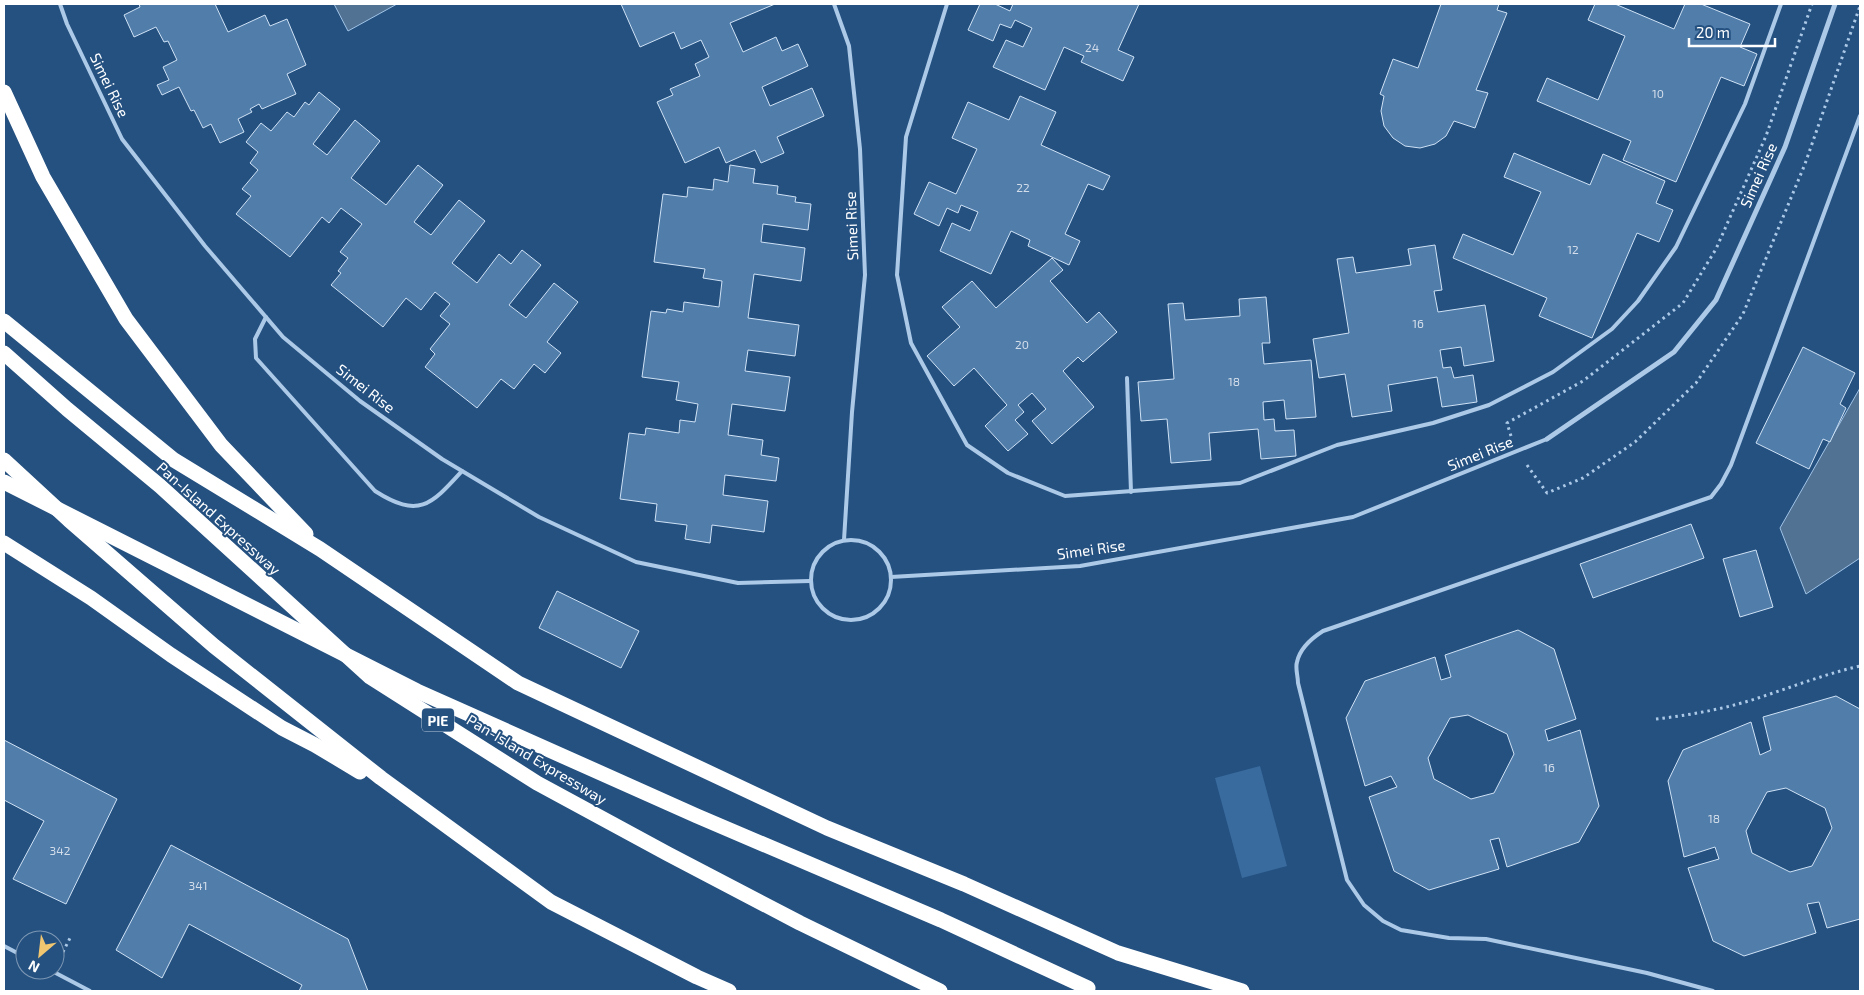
<svg xmlns="http://www.w3.org/2000/svg" width="1864" height="995" viewBox="0 0 1864 995" font-family="'Exo 2',sans-serif">
<style>
.green{fill:#396b9e}
.water{fill:#527294;stroke:#a0c4e7}
.building{fill:#517dab;stroke:#cfe2f5;fill-rule:evenodd}
.lines{fill:none;stroke-linecap:round;stroke-linejoin:round}
.path{stroke:#acc9e7;stroke-width:3;stroke-dasharray:2.5 4;stroke-linecap:butt}
.lane{stroke:#acc9e7;stroke-width:4}
.street{stroke:#acc9e7;stroke-width:5}
.highway{stroke:#fff;stroke-width:15}
.highway-bridge{stroke:#fff;stroke-width:15}
.labels{text-anchor:middle;dominant-baseline:central;stroke-width:4;stroke-linejoin:round;paint-order:stroke}
.number-label{font-size:12px;fill:#d4deea}
.shield{fill:#255181;stroke:#becbd9;stroke-width:1}
.shield-label{font-size:14px;font-weight:bold;fill:#fff}
.street-label{font-size:15px;fill:#fff;stroke:#255181}
</style>
<rect width="100%" height="100%" fill="#255181"/>
<path class="green" d="M1260,766L1287,866L1242,878L1215,778Z"/>
<g class="water">
<path d="M334,4H397L348,31Z"/>
<path d="M1860,388V558L1806,594L1780,528Z"/>
</g>
<g class="building">
<path d="M139,4H215L228,32L265,15L270,26L287,19L306,65L287,74L296,94L262,109L259,104L250,109L252,112L238,119L244,132L220,143L211,124L203,128L194,110L191,111L179,87L162,95L157,85L169,80L163,67L177,60L168,41L164,42L156,27L134,37L124,15L140,7Z"/>
<path d="M621,4H775L730,23L743,52L776,37L782,51L798,44L808,66L762,87L770,106L812,88L824,116L777,137L784,153L761,163L755,150L726,163L719,147L685,163L657,102L673,95L670,89L700,76L695,64L709,57L701,40L681,49L674,32L640,47Z"/>
<path d="M980,4H995L1010,11L1013,4H1139L1118,50L1134,57L1123,81L1081,62L1084,56L1064,47L1045,90L993,67L1006,40L1023,47L1032,28L1015,20L1011,28L1000,24L993,41L968,30Z"/>
<path d="M1441,4H1499L1497,10L1507,13L1476,90L1488,93L1475,128L1454,121L1446,136L1435,144L1420,148L1405,146L1393,138L1384,126L1381,111L1384,96L1380,94L1393,59L1418,68Z"/>
<path d="M1595,4H1615L1674,29L1685,4H1701L1750,24L1740,47L1757,54L1744,86L1721,77L1676,182L1623,160L1631,141L1537,101L1547,78L1598,100L1625,36L1588,20Z"/>
<path d="M319,92L340,109L313,144L327,155L355,120L380,141L351,178L386,205L418,165L443,185L414,222L431,235L459,200L485,221L452,263L477,283L499,254L511,264L522,250L541,265L509,305L526,318L554,283L578,302L547,342L561,353L545,373L534,364L514,389L501,379L477,408L425,367L435,354L430,349L450,324L440,316L450,304L435,292L421,310L406,298L383,327L331,285L341,273L338,271L348,258L340,252L362,224L341,208L329,223L322,217L290,257L236,214L251,196L242,189L258,170L250,163L258,152L246,142L261,123L271,131L287,112L294,117L305,102L309,105Z"/>
<path d="M1020,96L1056,112L1041,145L1110,176L1103,190L1088,184L1065,234L1080,241L1069,265L1028,246L1030,240L1011,231L991,274L940,251L952,223L970,231L978,212L961,205L958,213L947,208L939,226L914,214L929,182L956,194L977,149L952,138L968,102L1009,120Z"/>
<path d="M1514,153L1590,185L1603,154L1665,181L1656,203L1673,210L1659,242L1637,233L1592,338L1539,316L1547,298L1453,258L1463,234L1513,255L1541,192L1504,177Z"/>
<path d="M730,165L755,169L753,183L778,186L777,194L796,197L795,202L811,204L808,230L763,224L761,242L805,248L801,281L754,274L748,318L799,325L795,356L748,350L745,371L790,377L785,411L732,404L728,435L763,440L761,455L779,458L776,481L725,475L723,495L768,501L764,532L712,525L710,543L685,539L687,525L655,521L657,504L620,499L629,433L645,435L646,428L679,433L680,420L695,422L698,404L676,400L679,382L642,377L651,311L666,313L667,309L683,312L684,302L719,307L722,281L703,278L705,269L654,262L663,194L687,197L688,187L713,190L714,179L728,182Z"/>
<path d="M1435,245L1442,290L1434,291L1438,312L1485,305L1494,361L1464,366L1461,347L1440,350L1443,368L1451,367L1454,378L1473,375L1477,402L1442,407L1437,377L1388,385L1392,411L1352,417L1345,374L1319,378L1313,339L1349,333L1337,259L1353,257L1356,273L1411,265L1408,249Z"/>
<path d="M1052,258L1063,270L1050,281L1087,323L1099,312L1117,332L1083,362L1078,357L1063,371L1094,407L1052,444L1032,421L1046,409L1032,393L1018,405L1024,412L1015,420L1028,434L1008,451L985,426L1007,405L974,368L954,386L927,356L960,327L942,307L972,281L996,308Z"/>
<path d="M1266,297L1270,343H1262L1264,364L1311,360L1316,417L1286,419L1284,400L1263,402L1264,420L1274,419L1275,431L1294,430L1296,456L1261,459L1258,429L1209,433L1211,460L1171,463L1167,419L1141,421L1138,382L1174,379L1168,304L1183,303L1185,320L1240,316L1239,299Z"/>
<path d="M1803,347L1855,373L1840,404L1846,408L1830,442L1823,439L1809,469L1756,443Z"/>
<path d="M1691,524L1704,558L1593,598L1580,564Z"/>
<path d="M1756,550L1773,607L1740,617L1723,559Z"/>
<path d="M557,591L639,631L621,668L539,628Z"/>
<path d="M1518,630L1554,649L1576,719L1545,730L1548,741L1580,730L1599,806L1579,842L1507,867L1499,838L1490,840L1499,869L1429,890L1394,871L1369,797L1397,787L1391,776L1365,786L1346,718L1365,681L1435,657L1441,680L1451,677L1445,655ZM1468,715L1507,734L1514,754L1494,793L1471,799L1434,779L1428,758L1450,718Z"/>
<path d="M1836,696L1860,709V919L1827,928L1819,902L1807,904L1816,933L1744,956L1713,941L1688,868L1719,859L1715,847L1684,857L1668,781L1683,750L1751,722L1760,755L1771,750L1763,717ZM1786,788L1825,808L1832,828L1812,866L1790,872L1752,853L1746,831L1767,792Z"/>
<path d="M4,740L117,799L66,904L13,879L44,821L4,800Z"/>
<path d="M171,845L348,939L368,991H299L302,985L189,924L162,978L116,950Z"/>
</g>
<g class="lines">
<g class="path">
<path d="M1511,436L1507,423L1583,381L1683,303L1716,249L1766,136L1812,4"/>
<path d="M1527,465L1547,493L1583,478L1635,442L1696,383L1743,314L1805,164L1860,6"/>
<path d="M1656,719C1690,715 1725,709 1758,698C1792,687 1825,674 1860,666"/>
<path d="M60,958L70,938"/>
</g>
<g class="lane">
<path d="M60,4L67,24L122,139L205,246L283,337L360,401L442,459L539,517L636,562L738,583L810,581"/>
<path d="M834,4L849,46L860,149L865,275L852,412L844,540"/>
<path d="M947,4L906,137L897,275L911,343L967,445L1008,473L1065,496L1240,483L1337,445L1433,423L1489,405L1553,372L1612,329L1638,301L1676,247L1745,104L1781,4"/>
<path d="M266,317L255,339L256,358L375,491C419,519 431,505 462,471"/>
<path d="M1127,378L1131,492"/>
<circle cx="851" cy="580" r="40"/>
<path d="M891,577L1080,566L1353,517L1547,439"/>
<path d="M4,946L25,957"/>
<path d="M50,970L90,991"/>
<path d="M1713,991L1647,973L1486,939L1449,938L1401,930L1383,921L1364,905L1347,880L1298,683C1298,676 1295,668 1297,662C1300,648 1312,638 1323,631L1711,497L1721,484L1731,465L1860,116"/>
</g>
<path class="street" d="M1547,439L1674,352L1716,300L1785,147L1835,4"/>
<g class="highway">
<path d="M4,92L43,177L126,319L221,445L306,534"/>
<path d="M4,321L174,460L320,549L518,683L827,828L964,884L1118,953L1242,991"/>
<path d="M4,353L67,409L160,486L370,677L537,783L668,854L800,923L940,991"/>
<path d="M4,460L69,520L214,646L381,778L551,902L697,977L729,991"/>
<path d="M4,543L91,598L171,655L282,728L315,745L360,772"/>
</g>
<path class="highway-bridge" d="M4,482L417,691L697,816L941,920L1088,988"/>
</g>
<g class="labels">
<g class="number-label">
<text x="1092" y="47">24</text>
<text x="1658" y="93">10</text>
<text x="1023" y="187">22</text>
<text x="1573" y="249">12</text>
<text x="1418" y="323">16</text>
<text x="1022" y="344">20</text>
<text x="1234" y="381">18</text>
<text x="1549" y="767">16</text>
<text x="1714" y="818">18</text>
<text x="60" y="850">342</text>
<text x="198" y="885">341</text>
</g>
<rect class="shield" x="422" y="708.5" width="32" height="23" rx="4"/>
<g class="shield-label">
<text x="438" y="720">PIE</text>
</g>
<g class="street-label">
<text transform="translate(110 85) rotate(64)">Simei Rise</text>
<text transform="translate(1758 175) rotate(-66)">Simei Rise</text>
<text transform="translate(851 226) rotate(-92)">Simei Rise</text>
<text transform="translate(366 388) rotate(38)">Simei Rise</text>
<text transform="translate(1480 453) rotate(-22)">Simei Rise</text>
<text transform="translate(219 518) rotate(42)">Pan-Island Expressway</text>
<text transform="translate(1091 549) rotate(-8)">Simei Rise</text>
<text transform="translate(537 759) rotate(31)">Pan-Island Expressway</text>
</g>
</g>
<rect width="1864" height="995" fill="none" stroke="#ffffff" stroke-width="10"/>
<g transform="translate(40 955) rotate(208)"><circle r="24" fill="#255181" stroke="#7c97b3"/>
<path d="M0-4L9 19L0 12L-9 19Z" fill="#f0c670"/>
<text y="-8" font-size="14" font-weight="bold" text-anchor="middle" fill="#ffffff">N</text>
</g>
<path d="M1689 38v8h86v-8" fill="none" stroke="#ffffff" stroke-width="2.5"/>
<text x="1696" y="38" font-size="15" fill="#ffffff" stroke="#255181" stroke-width="4" paint-order="stroke">20 m</text>
</svg>
